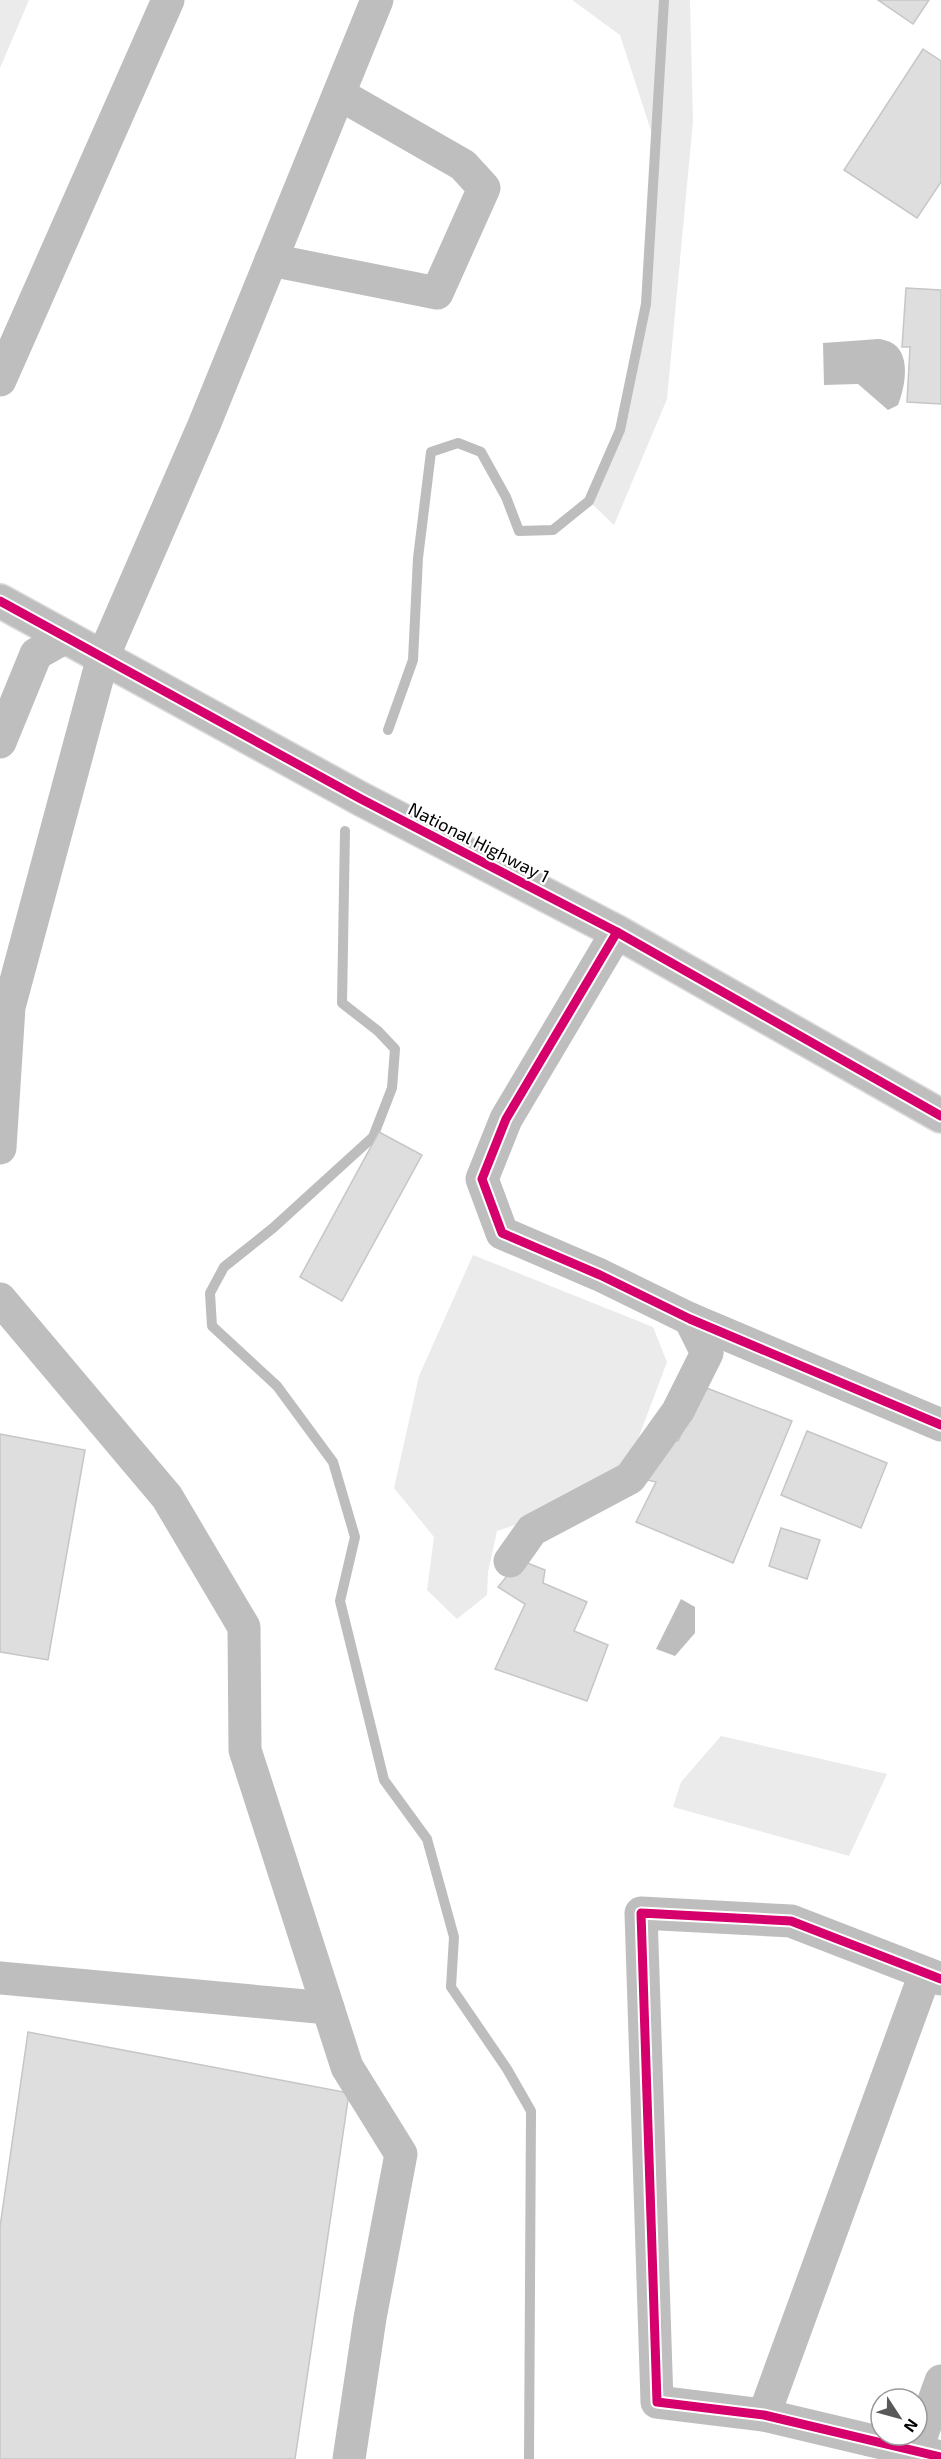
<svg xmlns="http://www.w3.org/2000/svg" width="941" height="2459" viewBox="0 0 941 2459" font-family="'Exo 2',sans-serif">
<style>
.green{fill:#ebebeb}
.water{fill:#bdbdbd}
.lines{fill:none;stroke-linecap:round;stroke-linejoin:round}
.stream{stroke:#bdbdbd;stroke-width:10}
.building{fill:#dedede;stroke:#c6c6c6;stroke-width:1.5}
.highway-casing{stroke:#dbdbdb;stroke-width:36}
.minor{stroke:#bebebe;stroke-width:33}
.highway{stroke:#bebebe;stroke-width:33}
.cycleway-casing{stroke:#fff;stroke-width:13}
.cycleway{stroke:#d6006c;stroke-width:9}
.labels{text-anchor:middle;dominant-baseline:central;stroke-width:4.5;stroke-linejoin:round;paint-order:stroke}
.street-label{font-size:18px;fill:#000;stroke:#fff}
</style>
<rect width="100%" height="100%" fill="#fff"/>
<g class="green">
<path d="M0,0H29L0,68Z"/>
<path d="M572,0H690L693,121L667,399L614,525L589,501L620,430L646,304L656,146L620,35Z"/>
<path d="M473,1255L653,1327L667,1362L632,1455L594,1488L536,1518L497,1531L488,1572L487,1595L457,1619L427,1590L434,1537L394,1488L419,1376Z"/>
<path d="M721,1736L887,1774L849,1856L673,1807L681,1782Z"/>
</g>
<g class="water">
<path d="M865,340C871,340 878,338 884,340C913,346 906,385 898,405L888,410L858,384L824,385L823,343Z"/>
<path d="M681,1599L695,1607V1633L675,1656L656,1649Z"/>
</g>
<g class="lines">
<g class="stream">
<path d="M388,730L413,660L418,558L431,452L458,443L481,452L506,497L519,531L553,530L589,501L620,430L646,304L664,0"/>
<path d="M345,831L342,1003L378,1031L395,1049L392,1088L373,1137L273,1228L224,1267L210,1293L212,1326L277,1386L333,1462L355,1537L340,1601L384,1780L427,1839L454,1937L451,1987L507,2069L531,2111L529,2459"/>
</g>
</g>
<g class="building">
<path d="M878,0H929L913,24Z"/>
<path d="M923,49L941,61V182L917,218L844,170Z"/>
<path d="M906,288L941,290V404L907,402L910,347H902Z"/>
<path d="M379,1132L422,1155L342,1301L300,1277Z"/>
<path d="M704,1387L792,1421L733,1563L636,1522L656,1482L639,1478L669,1436L678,1441Z"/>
<path d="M807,1431L887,1463L861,1528L781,1495Z"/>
<path d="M0,1434L85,1450L48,1660L0,1652Z"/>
<path d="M781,1528L820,1540L807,1579L769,1566Z"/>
<path d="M520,1560L545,1570L543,1583L587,1602L574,1631L608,1645L587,1701L495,1669L525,1604L498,1587Z"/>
<path d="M28,2032L349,2093L295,2459H0V2227Z"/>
</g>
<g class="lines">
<g class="highway-casing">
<path id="highway" d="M0,601L361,799L617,932L941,1116"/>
</g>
<g class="minor">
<path d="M271,260L437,293L484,188L463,165L339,94"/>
<path d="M0,380L168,0"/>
<path d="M0,742L36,654L66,637"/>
<path d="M617,932L506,1119L482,1179L502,1233L600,1275L690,1319L941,1425"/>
<path d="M0,1148L9,1007L103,657L204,425L377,0"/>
<path d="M0,1299L167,1497L244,1627L245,1750L347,2067L401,2154L370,2318L349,2459"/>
<path d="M510,1561L532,1530L630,1478L678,1411L707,1353L690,1319"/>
<path d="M0,1978L328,2008"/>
<path d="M941,1979L791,1921L641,1913L657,2402L764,2415L941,2457"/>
<path d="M764,2415L925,1974"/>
<path d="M916,2451L941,2381"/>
</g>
<use href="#highway" class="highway"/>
<g class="cycleway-casing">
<g id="cycleway">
<path d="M0,601L361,799L617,932L941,1116"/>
<path d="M617,932L506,1119L482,1179L502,1233L600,1275L690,1319L941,1425"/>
<path d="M941,1979L791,1921L641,1913L657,2402L764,2415L941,2457"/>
</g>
</g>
<use href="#cycleway" class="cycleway"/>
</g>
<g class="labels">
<g class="street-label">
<text transform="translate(479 842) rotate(27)">National Highway 1</text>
</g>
</g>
<g transform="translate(899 2417) rotate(126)"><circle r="28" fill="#ffffff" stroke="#999999" stroke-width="1.5"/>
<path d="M0-4.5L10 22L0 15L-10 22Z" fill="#595959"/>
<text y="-9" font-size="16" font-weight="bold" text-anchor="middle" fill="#000000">N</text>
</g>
</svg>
